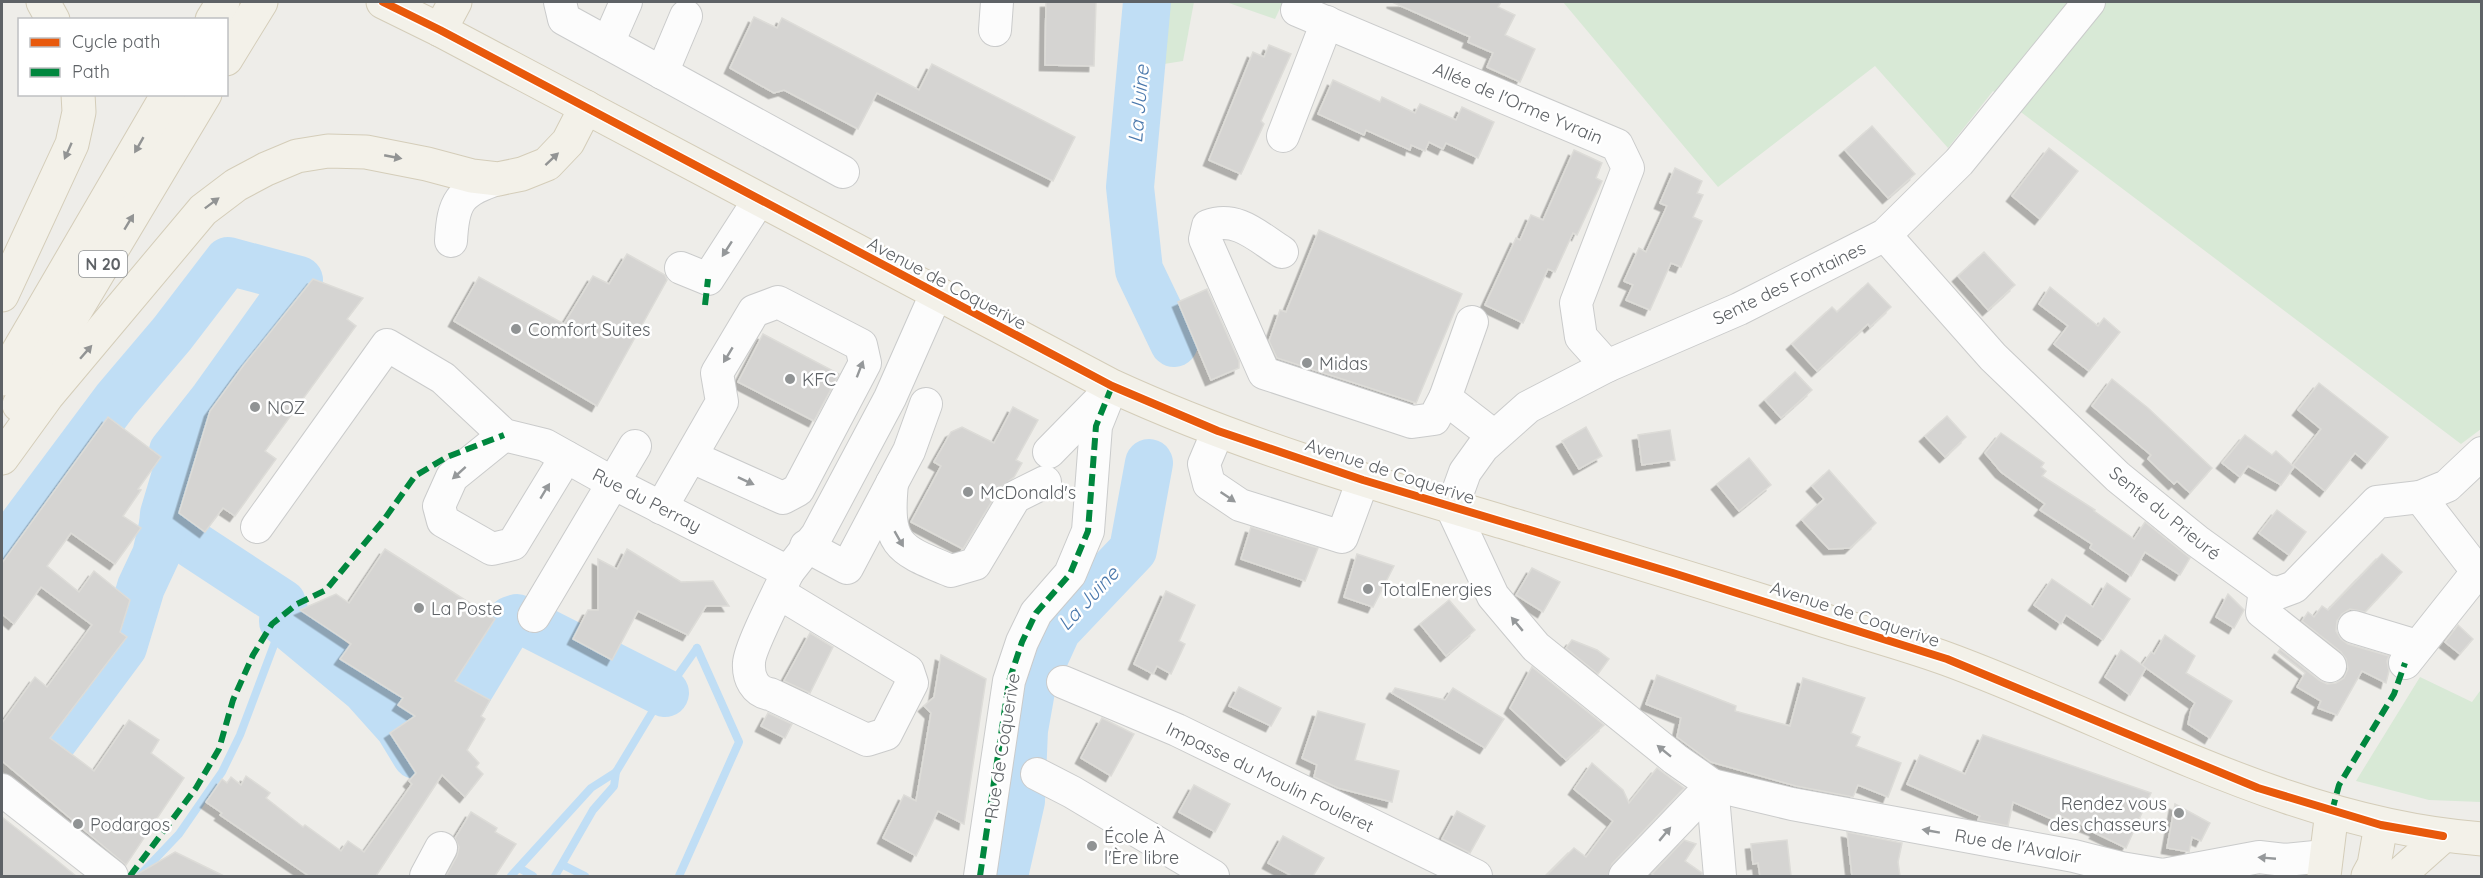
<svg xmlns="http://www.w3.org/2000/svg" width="2483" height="878" viewBox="0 0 2483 878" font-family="Quicksand,sans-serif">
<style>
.green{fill:#d8e9d6}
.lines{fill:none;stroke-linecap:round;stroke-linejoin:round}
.stream{stroke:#c0def5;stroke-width:8}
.river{stroke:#c0def5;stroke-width:48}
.building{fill:#d5d4d2;stroke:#dddcd8;stroke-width:1.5;filter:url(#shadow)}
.minor-casing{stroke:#cacbcb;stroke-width:34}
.major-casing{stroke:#d4cdb9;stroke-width:35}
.minor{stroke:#fcfcfc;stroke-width:32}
.major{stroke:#f3f1e9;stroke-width:33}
.quiet{stroke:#00873e;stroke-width:6;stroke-dasharray:12 6;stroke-linecap:butt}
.cycleway-casing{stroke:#fff;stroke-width:11}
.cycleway{stroke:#e8590c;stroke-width:8}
.oneway{fill:#929494}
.oneway2{fill:#95989a}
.poi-dot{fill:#909394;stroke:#fff;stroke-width:2}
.labels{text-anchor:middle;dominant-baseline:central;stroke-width:5;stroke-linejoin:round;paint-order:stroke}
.shield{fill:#fff;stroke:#8e9194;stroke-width:1.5}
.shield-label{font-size:16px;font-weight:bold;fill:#5e6266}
.street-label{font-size:18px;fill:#5e6266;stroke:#fff}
.poi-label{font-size:18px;fill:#5e6266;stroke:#fff;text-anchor:start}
.water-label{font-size:20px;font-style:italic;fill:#4a78ac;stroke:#fff}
</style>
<defs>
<filter id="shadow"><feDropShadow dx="-5.5" dy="5.5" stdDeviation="0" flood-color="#0004"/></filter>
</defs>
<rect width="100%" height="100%" fill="#eeede9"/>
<g class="green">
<path d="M1126,2H1194L1183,61L1164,64L1122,52Z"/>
<path d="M1226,2H1283L1275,19Z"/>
<path d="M1563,2H2481V429L2461,444L1993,91L1948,148L1875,66L1718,187Z"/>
<path d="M2420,677L2472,702L2480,691L2481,692V802L2429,800L2356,781Z"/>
</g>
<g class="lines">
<g class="stream">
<path d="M563,865L585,876"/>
<path d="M519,868L533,876"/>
<path d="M140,875L179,834L222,772L240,735L283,621"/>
<path d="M511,876L591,788L616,772L654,709L697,648"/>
<path d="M555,876L593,810L614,786L616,772"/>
<path d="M679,876L739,742L697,648"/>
</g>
<g class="river">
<path d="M1147,2L1130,187L1139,270L1174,343"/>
<path d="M2,553L116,400L172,334L228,261L299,280L214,399L173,451L176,474L164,514L163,525L282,603L284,610L283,621L365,689L399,727L416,755L425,757L431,753L511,620L517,618L665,693"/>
<path d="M44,753L123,647L141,587L156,555L163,525"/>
<path d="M1004,876L1021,801L1024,730L1032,685L1057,630L1133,550L1149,463"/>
</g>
</g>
<g class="building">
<path d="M1046,2H1096L1094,66L1045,65Z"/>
<path d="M1392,2H1501L1498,7L1515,15L1505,35L1535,49L1520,82L1487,67L1493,53L1468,42L1470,37Z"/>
<path d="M754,17L777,28L782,18L919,90L932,64L1075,137L1053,181L877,93L858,129L784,90L774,93L730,68Z"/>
<path d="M1269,45L1291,54L1261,121L1264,124L1241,174L1209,160L1253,52L1264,57Z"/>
<path d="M1333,80L1380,102L1382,97L1415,113L1420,104L1456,120L1462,107L1494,122L1478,158L1446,143L1443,149L1429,142L1425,151L1411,145L1410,150L1366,130L1364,135L1318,114Z"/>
<path d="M1872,126L1915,174L1888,198L1845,150Z"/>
<path d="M2049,148L2078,171L2040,219L2012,196Z"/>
<path d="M1574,150L1602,163L1596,178L1602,181L1577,235L1573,233L1555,272L1548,269L1523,323L1485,305L1516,238L1520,240L1531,215L1543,220Z"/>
<path d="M1675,168L1702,181L1697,193L1703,195L1693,217L1702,221L1681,267L1671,263L1650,310L1626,300L1633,285L1624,281L1639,248L1646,252L1667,206L1660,203Z"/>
<path d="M1319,230L1462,294L1416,403L1277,358L1269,341L1280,310L1286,312Z"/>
<path d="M1984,252L2015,285L1988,310L1958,276Z"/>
<path d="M627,254L665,275L667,280L597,406L454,321L479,277L564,324L593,276L609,284Z"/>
<path d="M313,279L363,298L347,319L356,326L265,451L276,459L235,516L223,508L205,532L179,513L210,411L243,366Z"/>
<path d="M1868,283L1891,307L1870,327L1868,324L1817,371L1792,344L1832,307L1837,312Z"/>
<path d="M2050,287L2098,326L2104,318L2120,332L2089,371L2054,344L2068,326L2039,304Z"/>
<path d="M1207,289L1239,361V368L1211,380L1178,302Z"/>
<path d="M763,334L839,374L814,421L738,382Z"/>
<path d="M1795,372L1812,390L1781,418L1765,400Z"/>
<path d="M2112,379L2148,408L2212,468L2190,493L2177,481L2174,484L2148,459L2151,455L2092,406Z"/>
<path d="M2319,383L2388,437L2367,463L2355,453L2325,491L2293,465L2321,429L2298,410Z"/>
<path d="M1013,407L1038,420L1016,460L1022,463L1014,477L1000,488L963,549L911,522L941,466L934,462L951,432L962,427L994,443Z"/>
<path d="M1947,416L1966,437L1945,457L1925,436Z"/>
<path d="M108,417L161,457L138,489L141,490L123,516L141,528L115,564L71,533L47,566L79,592L94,571L130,600L120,632L127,637L50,738L94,771L129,720L159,740L151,753L184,778L126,865L2,761V723L35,677L47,687L92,625L41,587L14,624L2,614V563Z"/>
<path d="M1586,427L1602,456L1579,469L1562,441Z"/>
<path d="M1670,430L1675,460L1642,465L1638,435Z"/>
<path d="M2001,433L2044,463L2041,467L2046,471L2042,476L2095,510L2094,511L2134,539L2145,522L2190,558L2180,575L2145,552L2131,576L2090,548L2092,544L2040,510L2045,504L2001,472L1985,453Z"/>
<path d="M2245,435L2272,455L2276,451L2294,467L2281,485L2248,466L2240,477L2222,463Z"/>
<path d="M1749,458L1771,485L1739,511L1717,484Z"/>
<path d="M1829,470L1876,523L1850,548L1829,549L1802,520L1824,499L1812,486Z"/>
<path d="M2277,510L2306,532L2289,555L2259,533Z"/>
<path d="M1251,527L1318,548L1305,581L1241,559Z"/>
<path d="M385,549L495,619L455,681L490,700L481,716L485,719L467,750L479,763L476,767L483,774L465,797L442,775L376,876H309L220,815L222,813L206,802L222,779L227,783L231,777L241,785L246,776L270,793L266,798L303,827L305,825L341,851L348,841L364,852L412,784L409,781L416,773L390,733L415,716L398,705L403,698L340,659L351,644L300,610L336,594L349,603Z"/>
<path d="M627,549L681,582L713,581L729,606H706L688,635L638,611L612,660L573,639L588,610H598V559L617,569Z"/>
<path d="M1357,554L1394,566L1373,607L1344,597Z"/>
<path d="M2382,554L2402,572L2365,612L2350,609L2342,614L2337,621L2336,631L2341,639L2348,644L2389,656L2387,661L2389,671L2386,683L2362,671L2337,715L2318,708L2321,701L2297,687L2305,673L2278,652L2280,649L2319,680L2327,684L2336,683L2344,678L2348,669L2346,659L2341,652L2302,621L2308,612L2314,617L2322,606L2328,610Z"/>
<path d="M1532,568L1560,582L1543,612L1516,595Z"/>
<path d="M2052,579L2093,607L2107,583L2130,599L2103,640L2066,615L2061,624L2034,605Z"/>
<path d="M1166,591L1195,605L1179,641L1185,644L1171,674L1157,666L1153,674L1134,664Z"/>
<path d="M2228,594L2244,610L2234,628L2216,617Z"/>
<path d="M1449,600L1475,630L1446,656L1420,624Z"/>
<path d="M2458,625L2473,639L2460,654L2445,642Z"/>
<path d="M810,633L833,647L810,693L784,681Z"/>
<path d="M2165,635L2195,656L2186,673L2232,701L2210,738L2188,724L2191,710L2195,703L2142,665L2151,652L2154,654Z"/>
<path d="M1572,640L1597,650L1609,659L1598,674L1566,648Z"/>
<path d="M2121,650L2146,668L2130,695L2105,677Z"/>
<path d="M941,655L986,679L964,824L938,811L916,856L883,838L904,795L916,801L931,713L924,706L934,697Z"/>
<path d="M1532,667L1604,725L1566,760L1510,708Z"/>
<path d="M1657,675L1736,706L1735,711L1790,726L1803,678L1865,698L1851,733L1860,737L1856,746L1901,763L1888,797L1858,785L1853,797L1796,786L1711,762L1677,737L1681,718L1646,704Z"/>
<path d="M1239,687L1281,708L1271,726L1229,706Z"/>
<path d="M1395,688L1445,700L1453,688L1504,719L1485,748L1392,693Z"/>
<path d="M1318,711L1365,724L1355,760L1399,771L1392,802L1338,788L1314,777L1317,765L1302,758Z"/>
<path d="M768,713L792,724L785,738L761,726Z"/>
<path d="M1102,718L1134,734L1111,776L1081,758Z"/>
<path d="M1983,735L2151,793L2126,848L2095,833L2097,831L2056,814L2054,820L2013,802L2008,826L1978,820L1980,816L1907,784L1920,755L1965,774Z"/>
<path d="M1592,763L1623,790L1629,803L1657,768L1684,788L1612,864L1608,876H1546L1574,848L1586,857L1613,821L1574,789Z"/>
<path d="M1194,785L1230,804L1215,832L1179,812Z"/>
<path d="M2175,804L2210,823L2201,841L2192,837L2189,852L2167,848Z"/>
<path d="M1457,811L1485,826L1470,853L1442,839Z"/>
<path d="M471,812L497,828L495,832L516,844L495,876H446L457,856L459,847L455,838Z"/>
<path d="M2,817L54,858L76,876H2Z"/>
<path d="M1847,832L1902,843L1898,862L1900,876H1852Z"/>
<path d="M1283,836L1324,858L1313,876H1292L1268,863Z"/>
<path d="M1684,840L1696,844L1685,861L1702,873V876H1655L1652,874Z"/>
<path d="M1787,840L1791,876H1760L1758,863L1753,864L1751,844Z"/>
<path d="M175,852L224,876H134Z"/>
</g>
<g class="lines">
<g class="minor-casing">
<g id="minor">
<path d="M560,2L564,19L843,172"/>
<path d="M2089,2L1959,162L1885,235L1739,309L1607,366L1528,407L1483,447L1465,472L1452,508L1493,596L1536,647L1675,759L1712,785L1792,804L2074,856L2121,868L2163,875L2259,857L2285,860L2325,856"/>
<path d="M1297,10L1617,145L1628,168L1576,303L1581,337L1607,366"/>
<path d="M995,30L997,2"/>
<path d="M608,43L626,2"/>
<path d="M662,73L686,16"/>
<path d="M1283,136L1327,22"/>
<path d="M1885,235L1993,357L2118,477L2197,541L2265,590L2278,593L2294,587L2377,502L2420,497L2447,486L2482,453"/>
<path d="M451,241C453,202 459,191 498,179"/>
<path d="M1282,252C1258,237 1237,215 1208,226L1205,239L1264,373L1412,422L1434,419L1445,398"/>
<path d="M681,268L708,279L759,200"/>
<path d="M1472,322L1445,398L1494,436"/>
<path d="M1218,431L1204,464L1209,484L1240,505L1342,537L1363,480"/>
<path d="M504,435L452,477L439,506L443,521L492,549L513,544L566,457"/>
<path d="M1049,452L1102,398"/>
<path d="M892,483C886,546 898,549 951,571L975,564L1015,497L1045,482"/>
<path d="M2420,497L2477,571"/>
<path d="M661,508L722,402L717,373L754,311L778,302L861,345L865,363L798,490L783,498L692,457"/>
<path d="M257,527L387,345L443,378L504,435L545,445L613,483L788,572L817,535L890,398L936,294"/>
<path d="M806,546L847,568L909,451L926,404"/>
<path d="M2265,590L2262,612L2330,666"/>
<path d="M779,593L908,671L912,683L886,734L867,740L770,694C755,692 748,678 749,663C749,649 780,589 788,572"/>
<path d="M534,616L635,446"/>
<path d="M2354,627L2417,646"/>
<path d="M2405,663L2482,566"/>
<path d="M1063,682L1177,730L1476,876"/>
<path d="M1037,774L1072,792L1213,876"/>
<path d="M1712,785L1720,876"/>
<path d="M2,790L112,876"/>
<path d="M426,876L441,848"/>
<path d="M980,876L1009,681L1022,642L1036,613L1070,574L1088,531L1096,426L1112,386"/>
<path d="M1625,876L1712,785"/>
</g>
</g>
<g class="major-casing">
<g id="major">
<path d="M43,2L53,20"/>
<path d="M383,2L440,30L1112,386C1238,444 1371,483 1503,522C1610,554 1716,586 1823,620C1864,633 1906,644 1947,659C2124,724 2291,825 2482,839"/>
<path d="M212,20L223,2"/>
<path d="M440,30L455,2"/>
<path d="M226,59L261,2"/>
<path d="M2,295L72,144L79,112L78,94"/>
<path d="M2,379L168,94"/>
<path d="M19,405L205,94"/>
<path d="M2,458L47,396L203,210L236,185L266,169L297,156L328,151L366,152L427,164L472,176L498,179L522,174L547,164L568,142L586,107"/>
<path d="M2324,876L2332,811"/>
<path d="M2368,876L2374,865L2381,825"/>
<path d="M2398,876L2443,836"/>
</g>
</g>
<use href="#minor" class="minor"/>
<use href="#major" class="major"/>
<g class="quiet">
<path d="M705,305L708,279"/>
<path d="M2332,811L2339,785L2394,694L2405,663"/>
<path d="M130,876L196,788L219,749L233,700L253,655L272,624L297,604L326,590L383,521L415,476L447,457L504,435"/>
<path d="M980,876L1009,681L1022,642L1036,613L1070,574L1088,531L1096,426L1112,386"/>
</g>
<g class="cycleway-casing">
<path id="cycleway" d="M383,2L440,30L1112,386L1218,431L1363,480L1673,573L1947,659L2258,788L2381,825L2443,836"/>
</g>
<use href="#cycleway" class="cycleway"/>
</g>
<defs><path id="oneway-solid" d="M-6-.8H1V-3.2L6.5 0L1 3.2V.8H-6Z" transform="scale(1.5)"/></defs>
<g class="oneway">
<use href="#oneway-solid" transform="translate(139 145) rotate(120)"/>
<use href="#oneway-solid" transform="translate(68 151) rotate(114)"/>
<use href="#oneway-solid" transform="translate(393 157) rotate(11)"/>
<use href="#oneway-solid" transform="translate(552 159) rotate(-43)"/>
<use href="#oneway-solid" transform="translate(212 203) rotate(-37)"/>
<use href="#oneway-solid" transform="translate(129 222) rotate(-59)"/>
<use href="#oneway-solid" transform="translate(86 352) rotate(-49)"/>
</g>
<g class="oneway2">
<use href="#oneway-solid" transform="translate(727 249) rotate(123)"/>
<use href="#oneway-solid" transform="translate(728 355) rotate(121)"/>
<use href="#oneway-solid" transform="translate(860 369) rotate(-69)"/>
<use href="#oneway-solid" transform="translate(459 473) rotate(138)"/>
<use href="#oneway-solid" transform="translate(746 481) rotate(25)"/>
<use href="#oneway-solid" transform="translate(545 491) rotate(-59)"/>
<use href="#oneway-solid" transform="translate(1228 497) rotate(34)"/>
<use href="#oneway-solid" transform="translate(899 539) rotate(60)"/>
<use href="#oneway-solid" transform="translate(1517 624) rotate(-130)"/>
<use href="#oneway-solid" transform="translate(1664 751) rotate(-141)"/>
<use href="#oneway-solid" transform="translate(1931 831) rotate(-170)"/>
<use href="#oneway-solid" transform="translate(1665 834) rotate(-50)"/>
<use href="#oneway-solid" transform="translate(2267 858) rotate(-175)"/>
</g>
<g class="poi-dot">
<circle cx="516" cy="329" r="6"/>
<circle cx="1307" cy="363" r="6"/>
<circle cx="790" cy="379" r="6"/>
<circle cx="255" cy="407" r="6"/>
<circle cx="968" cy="492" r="6"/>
<circle cx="1368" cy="589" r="6"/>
<circle cx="419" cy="608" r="6"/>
<circle cx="2179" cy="813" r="6"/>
<circle cx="78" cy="824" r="6"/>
<circle cx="1092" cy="846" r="6"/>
</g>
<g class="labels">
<rect class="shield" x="79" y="251" width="48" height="26" rx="4.5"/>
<g class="shield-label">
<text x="103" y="264">N 20</text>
</g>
<g class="street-label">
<text transform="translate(1518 103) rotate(23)">Allée de l'Orme Yvrain</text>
<text transform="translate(947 283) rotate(28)">Avenue de Coquerive</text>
<text transform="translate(1789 283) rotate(-26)">Sente des Fontaines</text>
<text transform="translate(1390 471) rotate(18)">Avenue de Coquerive</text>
<text transform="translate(647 500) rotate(27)">Rue du Perray</text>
<text transform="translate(2165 513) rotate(39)">Sente du Prieuré</text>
<text transform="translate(1855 614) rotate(18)">Avenue de Coquerive</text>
<text transform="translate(1002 746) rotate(-81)">Rue de Coquerive</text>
<text transform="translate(1270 777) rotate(26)">Impasse du Moulin Fouleret</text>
<text transform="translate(2018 846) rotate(10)">Rue de l'Avaloir</text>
</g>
<g class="poi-label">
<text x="528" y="329">Comfort Suites</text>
<text x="1319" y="363">Midas</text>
<text x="802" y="379">KFC</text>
<text x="267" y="407">NOZ</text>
<text x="980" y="492">McDonald's</text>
<text x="1380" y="589">TotalEnergies</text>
<text x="431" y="608">La Poste</text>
<text x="2167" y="803" text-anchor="end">Rendez vous<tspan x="2167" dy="21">des chasseurs</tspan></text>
<text x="90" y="824">Podargos</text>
<text x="1104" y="836">École À<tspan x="1104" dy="21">l'Ère libre</tspan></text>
</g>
<g class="water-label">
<text transform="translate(1138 104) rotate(-85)">La Juine</text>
<text transform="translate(1088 598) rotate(-47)">La Juine</text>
</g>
</g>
<rect width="2483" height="878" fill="none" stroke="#5e6266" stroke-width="6"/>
<rect x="18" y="18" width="210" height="78" fill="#ffffff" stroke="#bfc0c2" stroke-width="1.5"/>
<rect x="30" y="38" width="30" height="9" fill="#e8590c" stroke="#bfc0c2" stroke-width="1.5"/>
<text x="72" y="48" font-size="18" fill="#5e6266">Cycle path</text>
<rect x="30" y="68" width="30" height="9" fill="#00873e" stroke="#bfc0c2" stroke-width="1.5"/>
<text x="72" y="78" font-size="18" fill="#5e6266">Path</text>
</svg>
